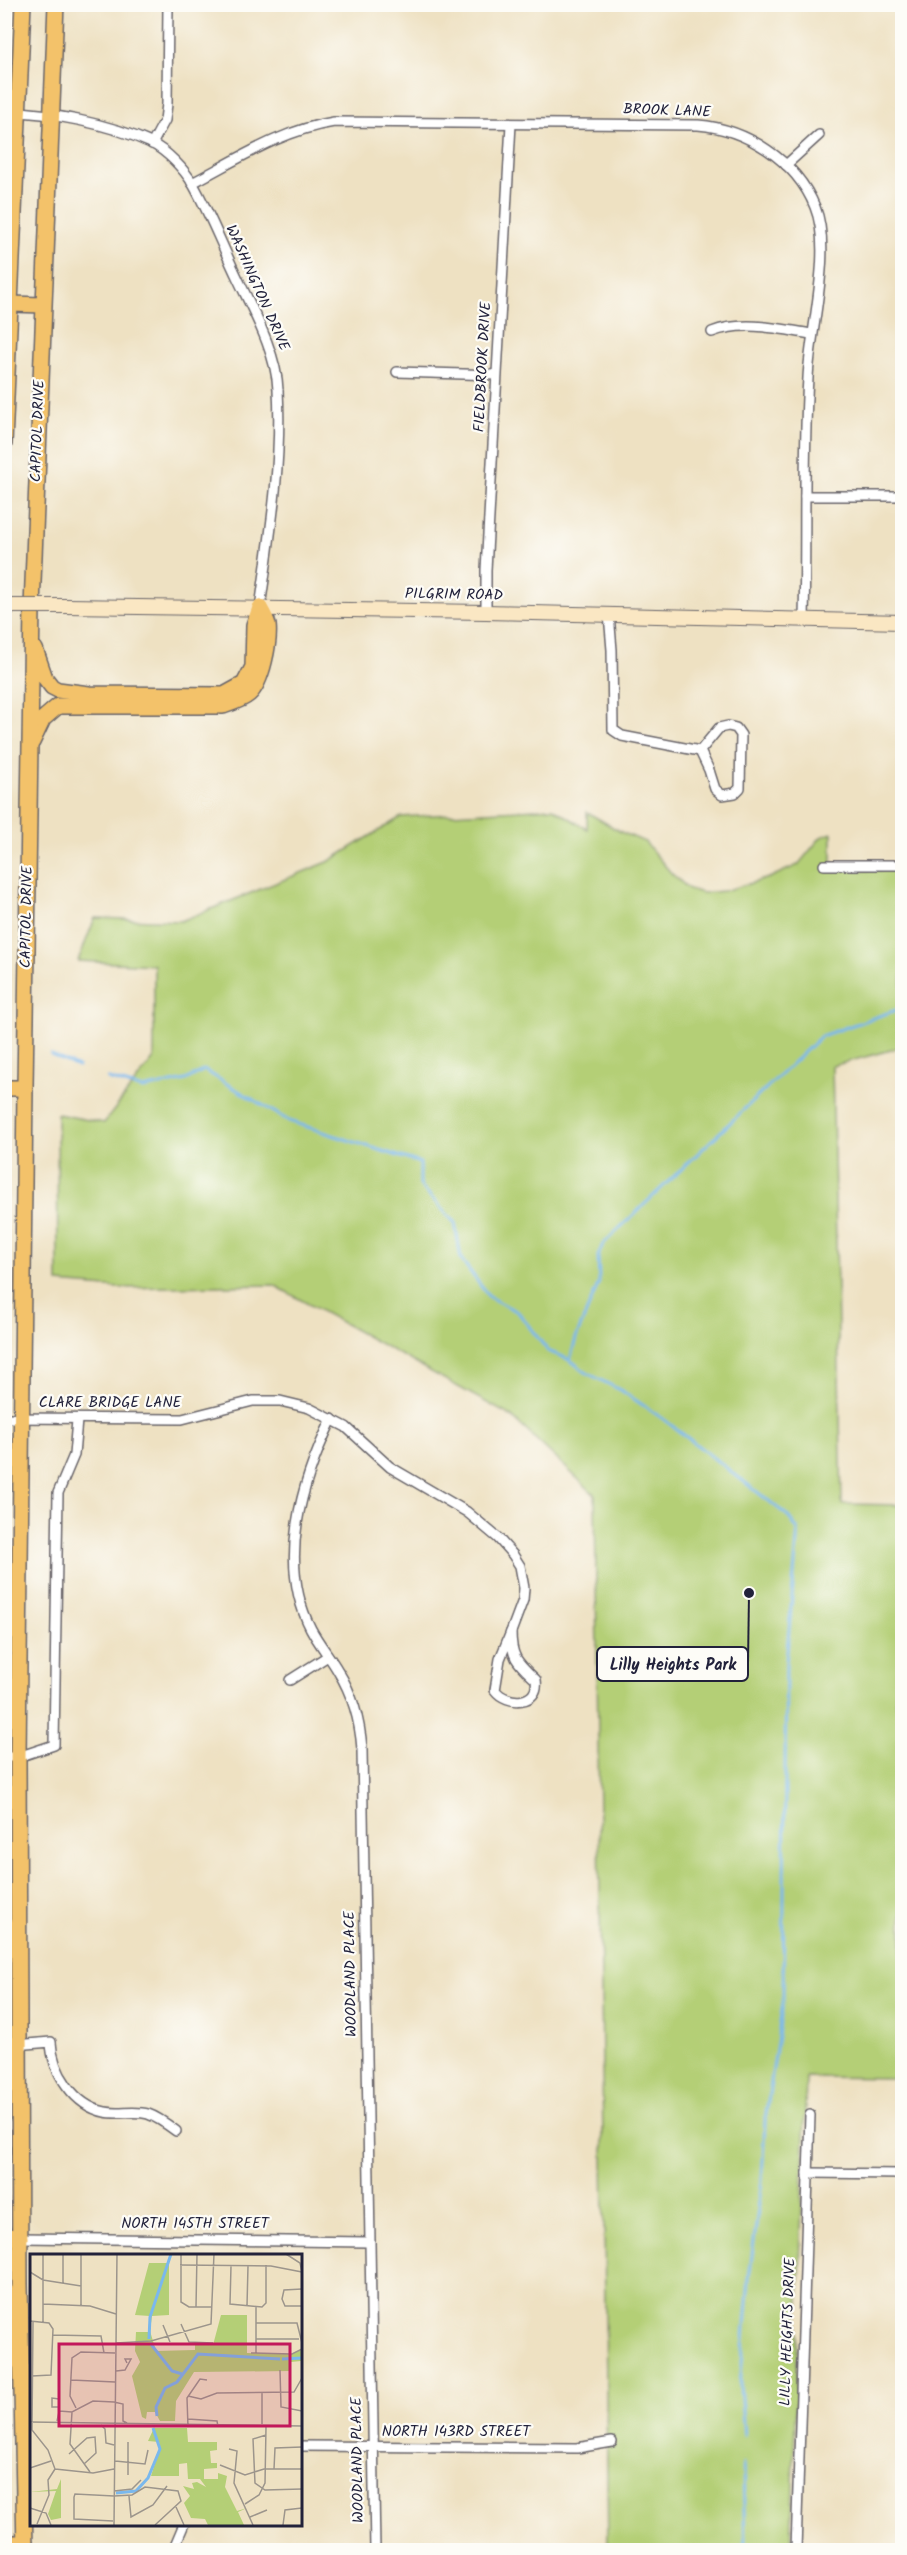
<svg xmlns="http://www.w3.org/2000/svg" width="907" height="2555" viewBox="0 0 907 2555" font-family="Kalam,sans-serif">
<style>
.green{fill:#b4cf76;stroke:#6b7858;stroke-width:1.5}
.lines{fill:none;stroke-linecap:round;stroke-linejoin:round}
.stream{stroke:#7ab8ed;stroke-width:3}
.street-casing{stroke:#69656a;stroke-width:12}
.secondary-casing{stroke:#69656a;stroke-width:16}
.primary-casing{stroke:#69656a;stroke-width:18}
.street{stroke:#fff;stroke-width:9}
.secondary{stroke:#fae7c3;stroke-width:14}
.primary{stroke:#f3c26a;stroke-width:15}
.secondary-bridge-casing{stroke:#69656a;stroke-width:16;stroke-linecap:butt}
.secondary-bridge{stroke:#fae7c3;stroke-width:14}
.labels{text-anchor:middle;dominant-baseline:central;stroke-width:4.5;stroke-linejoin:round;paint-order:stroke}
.street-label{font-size:15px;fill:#22223b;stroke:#fdfcf7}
.inset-river{fill:none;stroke:#7ab8ed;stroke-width:3}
.inset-road{fill:none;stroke:#9c958c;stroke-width:1.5}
.view{fill:#c2185b;fill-opacity:0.15;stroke:#c2185b;stroke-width:3}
.inset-edge{fill:none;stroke:#22223b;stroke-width:3}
.leader{fill:none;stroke:#22223b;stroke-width:2}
.callout-dot{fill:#22223b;stroke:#fdfcf7;stroke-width:2}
.callout{fill:#fdfcf7;stroke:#22223b;stroke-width:2}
.callout-label{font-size:16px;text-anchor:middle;font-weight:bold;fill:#22223b}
</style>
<rect width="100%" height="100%" fill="#fdfcf7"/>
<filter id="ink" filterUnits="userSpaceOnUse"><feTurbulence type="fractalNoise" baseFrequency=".0167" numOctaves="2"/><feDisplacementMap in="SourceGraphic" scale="12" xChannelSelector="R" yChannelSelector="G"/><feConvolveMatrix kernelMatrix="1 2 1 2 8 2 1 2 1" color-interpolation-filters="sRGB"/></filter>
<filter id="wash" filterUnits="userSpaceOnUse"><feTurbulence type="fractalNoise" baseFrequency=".008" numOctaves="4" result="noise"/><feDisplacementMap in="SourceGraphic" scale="24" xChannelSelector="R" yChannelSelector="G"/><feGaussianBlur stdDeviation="1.35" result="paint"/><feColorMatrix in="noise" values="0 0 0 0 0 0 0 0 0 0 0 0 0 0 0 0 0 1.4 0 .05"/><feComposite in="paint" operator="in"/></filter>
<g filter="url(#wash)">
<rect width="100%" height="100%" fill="#eee1c2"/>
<path class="green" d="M553,808L587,829V812L621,832L645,842L672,874L689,889L702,893L724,891L769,878L798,865L821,837L832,833V870H902V1047L832,1066L842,1504L902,1505V1682C894,1692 893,1704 902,1714V2078L806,2077L791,2550H608L595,1495L511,1416L274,1285L119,1288L58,1283L57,1114L104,1123L154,1058V965L78,961L95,918L181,921L328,862L401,817Z"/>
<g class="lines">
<g class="stream">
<path d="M51,1055L78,1067"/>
<path d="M108,1079L143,1089L186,1080L204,1070L289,1121L420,1163V1185L455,1223L461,1259L489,1297L518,1312L548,1351L570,1360L587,1373L622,1391L662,1418L787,1515L798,1530L786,1663L783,2003L765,2121L762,2180L749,2278L740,2386L744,2436"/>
<path d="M570,1360L576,1338L599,1282L598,1256L603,1244L821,1036L902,1008"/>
<path d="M743,2464L745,2550"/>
</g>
</g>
</g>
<g filter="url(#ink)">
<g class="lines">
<g class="street-casing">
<g id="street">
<path d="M4,111C53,113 107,123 151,143C167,151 184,169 193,184C210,214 223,248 238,279C253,311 277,354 278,390C282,462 270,536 260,608"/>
<path d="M152,144L165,120L167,104L168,4"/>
<path d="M786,165L819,135"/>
<path d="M192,183C238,159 282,130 334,122L698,125C746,129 796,160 815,207C833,251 810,329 808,378C803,458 806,539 804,619"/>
<path d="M712,332C742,320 781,329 811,334"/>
<path d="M397,372L496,375"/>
<path d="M805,496H902"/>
<path d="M486,612V570L511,124"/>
<path d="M609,614L612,650L613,730L622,736L700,751"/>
<path d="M728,726L736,728L741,735L740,788L735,793L722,795L715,789L709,770L700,751L719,728Z"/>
<path d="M824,865H902"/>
<path d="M4,1418L182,1419L253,1401H280L309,1408L346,1427L390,1467L467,1512L498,1538L513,1555L520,1566L524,1588L523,1600L511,1632"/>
<path d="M332,1419C301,1482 277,1563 311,1629C319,1644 330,1657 338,1671C353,1695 360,1721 362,1749L375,2550"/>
<path d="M511,1632C511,1658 518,1663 536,1680C540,1705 507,1706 495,1690L500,1659Z"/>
<path d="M290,1680L328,1656"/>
<path d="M4,1757H18L54,1745L58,1493L74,1455L77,1420"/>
<path d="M4,2046L51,2042C52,2071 74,2106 105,2112C119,2115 134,2110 148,2114C157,2117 168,2125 176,2131"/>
<path d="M808,2173L902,2174"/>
<path d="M20,2238L369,2242"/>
<path d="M300,2446L577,2448L612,2442"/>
<path d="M173,2550L184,2524"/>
<path d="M796,2550L810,2115"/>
</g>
</g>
<g class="secondary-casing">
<path id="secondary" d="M67,606L486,612L902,622"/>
</g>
<g class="primary-casing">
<g id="primary">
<path d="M11,304L43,305"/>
<path d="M4,444L23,4"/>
<path d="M35,649L45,678L52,687L58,690L89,694L224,695L244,684L253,667L254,625L260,608"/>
<path d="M32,742L43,719L58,706H223C232,703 242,700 249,694C262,682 270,642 268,625C267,620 263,613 260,608"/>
<path d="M4,1088H25"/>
<path d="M4,2233L8,2236L20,2238"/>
<path d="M4,2288C15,2299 9,2342 14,2360"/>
<path d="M4,2543H25"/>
<path d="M25,2550L20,2284L18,1757L25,1088L32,607L56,4"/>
</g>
</g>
<use href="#street" class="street"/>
<use href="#secondary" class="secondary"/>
<use href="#primary" class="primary"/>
<g class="secondary-bridge-casing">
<path id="secondary-bridge" d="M4,606H67"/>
</g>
<use href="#secondary-bridge" class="secondary-bridge"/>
</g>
</g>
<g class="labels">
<g class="street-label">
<text transform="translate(667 111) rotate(2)">BROOK LANE</text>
<text transform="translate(257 288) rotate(66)">WASHINGTON DRIVE</text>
<text transform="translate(483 367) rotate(-87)">FIELDBROOK DRIVE</text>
<text transform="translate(38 431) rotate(-88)">CAPITOL DRIVE</text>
<text transform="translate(454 595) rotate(1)">PILGRIM ROAD</text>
<text transform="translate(27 917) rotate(-89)">CAPITOL DRIVE</text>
<text x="110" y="1403">CLARE BRIDGE LANE</text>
<text transform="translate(351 1974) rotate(-91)">WOODLAND PLACE</text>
<text x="195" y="2224">NORTH 145TH STREET</text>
<text transform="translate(788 2332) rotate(-88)">LILLY HEIGHTS DRIVE</text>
<text x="456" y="2432">NORTH 143RD STREET</text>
<text transform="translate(358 2460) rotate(-91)">WOODLAND PLACE</text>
</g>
</g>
<g transform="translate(30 2254)">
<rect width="272" height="272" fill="#eee1c2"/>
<path d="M119,9H139V61L122,62L120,77L126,97L165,96V90L183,91L191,61H217V99L262,100L271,96V107L261,108L260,117L164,118L146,147L145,167H130L125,158H117L116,165L112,163L102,122L110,108L105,97L106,78H118L120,62L105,61ZM124,174H157L158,188H187V196L180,197L181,209H187V214L174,215V225H188V219L197,222L195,233L207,257L217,254L208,258L214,271H178L175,265L161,264L154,249L160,242L153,232L164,235L162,229L167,228L176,233L170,225H158L157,209L149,210V222H121L130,193L129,188L118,187ZM31,225V264L21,266L18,260L26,237L0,238L27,235Z" fill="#b4cf76"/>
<path class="inset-river" d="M119,85L120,63L141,0M120,89L142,117L152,120M252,105L272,104M127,162L126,153L135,134L147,128L168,100L250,105M86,239L106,237L118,224L130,195L123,174"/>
<path class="inset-road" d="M151,0V48L159,53H182M150,11L241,12L272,18L270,9L256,0M201,12L200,50L232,53L236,49V11M0,18L13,26L51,32M33,29V0M272,35L254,36L252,45L255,52H272M13,50L60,52L86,60M51,52V0M217,52L218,12M166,53L167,0M0,67L19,69L23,75L21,121L2,122M3,68L2,176L18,196L25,215M13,68V0M226,69H267L272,89M151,70L159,88L183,89M133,71L140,88M23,81L71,82L74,99M226,85H269M86,89L121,87L181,70L184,0M221,99L262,100L272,95M226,99V53M250,116L251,153L272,157M86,117L95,116L101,105H95L97,109M41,126L85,128M158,142L171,145L187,139L264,138L272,124M84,148L93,150V167L97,169M46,154L40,142L42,104L51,98L85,99M29,157L42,158L63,147L84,148M42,158L40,190L60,218M158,165L187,167L188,173M27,167L29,158V145L22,144V153H29M0,168L272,172M232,170V139M71,171L75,175L76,189L84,191M158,173L157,144L170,125L177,126M236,181L223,185L225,229L235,236L272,235M199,195L207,197L204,229L223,271M39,200L57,184L65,183L66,199L54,210M85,207L115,210L118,196M190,211L215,221L234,215H272M0,214L21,207M25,215L63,219L84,215M244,215L245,194L272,193M98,221V188M84,237L102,235L111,226M84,242L102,241L115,233L148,237L151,247L125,271M99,242L101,263L123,251L137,232M215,250L229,241L235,229L236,173M146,253L154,271M0,254L16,259L21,271M220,263L237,256M83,267L44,265V243L45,240L84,242M7,270L19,241L18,226L25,215M84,271L87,0M253,271L255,256L272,254"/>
<path class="view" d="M29,90H260V172H29Z"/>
<rect width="272" height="272" class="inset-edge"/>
</g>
<path class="leader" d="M749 1593L748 1664"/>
<circle class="callout-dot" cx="749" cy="1593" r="6"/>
<rect class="callout" x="597" y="1647" width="151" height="34" rx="6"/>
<g class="callout-label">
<text x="673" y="1670">Lilly Heights Park</text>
</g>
<rect width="907" height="2555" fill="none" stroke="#fdfcf7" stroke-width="24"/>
</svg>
